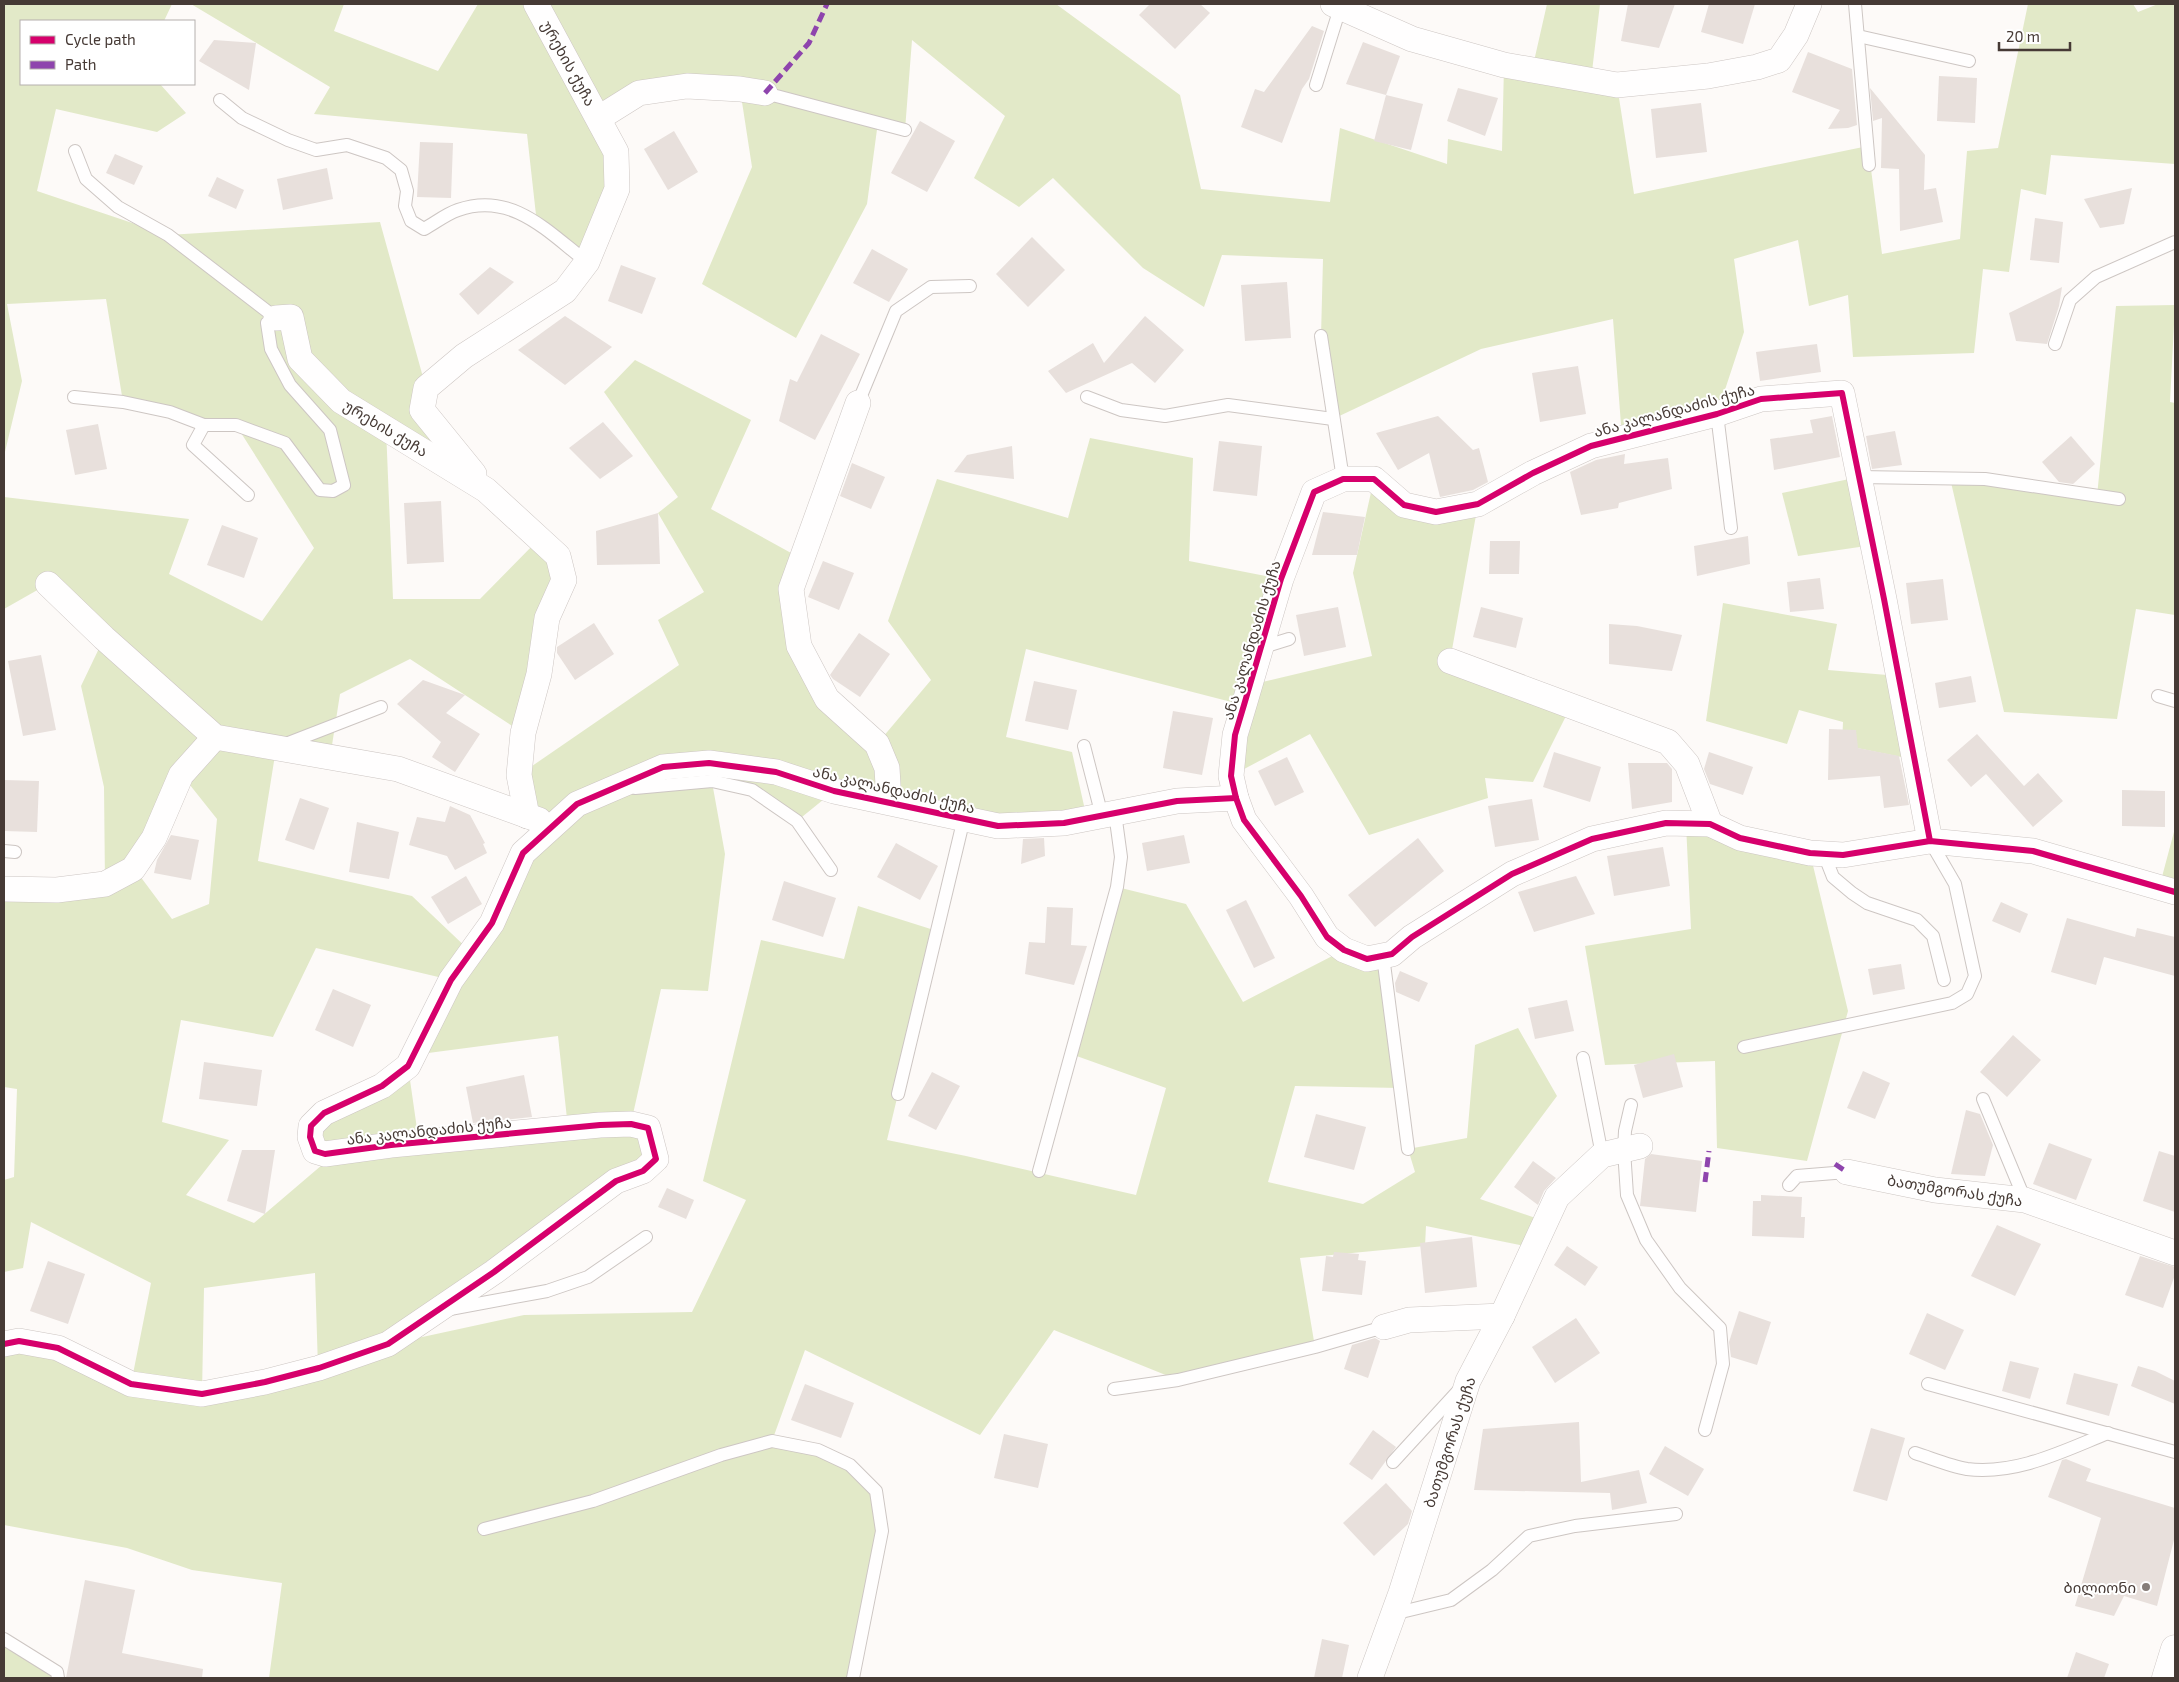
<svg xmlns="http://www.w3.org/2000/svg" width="2179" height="1682" viewBox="0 0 2179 1682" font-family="'Exo 2','Noto Sans Georgian',sans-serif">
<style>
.green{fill:#e2e9c8;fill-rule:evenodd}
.building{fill:#e8e0dc}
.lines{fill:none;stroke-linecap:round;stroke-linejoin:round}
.lane-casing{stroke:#cdc6c3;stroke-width:14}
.street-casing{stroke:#cdc6c3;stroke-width:26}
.secondary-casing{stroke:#cdc6c3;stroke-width:29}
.lane{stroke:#fffefe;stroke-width:12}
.street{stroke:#fffefe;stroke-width:25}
.secondary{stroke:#fffefe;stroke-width:28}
.quiet{stroke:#8e44ad;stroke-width:5;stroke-dasharray:10 5;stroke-linecap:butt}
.cycleway-casing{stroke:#fff;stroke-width:9}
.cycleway{stroke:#d6006c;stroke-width:6}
.poi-dot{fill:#867d79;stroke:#fff;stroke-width:2}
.labels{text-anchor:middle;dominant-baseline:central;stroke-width:4;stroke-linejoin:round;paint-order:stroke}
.street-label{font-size:15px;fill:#463a35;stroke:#fff}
.poi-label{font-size:15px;fill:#463a35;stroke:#fff;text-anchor:end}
</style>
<rect width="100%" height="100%" fill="#fdfaf8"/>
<g class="green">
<path d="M4,4H172L164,21H21V84H160L186,113L157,132L56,109L37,191L168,235L380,222L426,388L422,410L486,490L386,428L393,599H480L540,538L558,556L523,733L410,659L340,694L330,758L276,749L258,861L412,896L471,952L553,826L527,816L519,775L679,665L658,620L704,592L658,513L678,497L604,392L635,360L751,420L711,509L802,559L799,646L877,744L931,680L888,621L937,479L1068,518L1090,438L1193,458L1189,561L1281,579L1250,685L1372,656L1353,573L1374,479L1404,505L1478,504L1450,661L1571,706L1533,782L1485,778L1488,798L1369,835L1310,734L1231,776L1243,705L1026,649L1006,737L1072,752L1087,819L1064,823L834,791L797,821L752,790L712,782L725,854L708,991L661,989L631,1123L656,1159L390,1344L524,1315L692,1312L746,1200L703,1181L761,940L844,959L858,906L937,931L887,1140L966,1156L1136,1195L1166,1088L1071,1054L1117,887L1186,904L1243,1002L1344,950L1383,956L1400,1088L1295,1086L1268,1182L1363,1204L1415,1172L1408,1149L1467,1138L1475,1045L1518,1028L1557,1096L1480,1199L1547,1222L1534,1248L1426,1226L1425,1246L1300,1258L1315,1347L1178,1380L1054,1330L980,1435L805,1350L772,1441L818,1450L876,1491L882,1531L853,1678H269L282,1583L192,1570L127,1548L4,1525V1344L131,1384L151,1283L31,1222L23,1268L4,1272V1180L14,1177L17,1089L4,1087V889L105,884L104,787L81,686L104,638L48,584L4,609V497L189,519L169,574L262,621L314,548L236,425L123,402L106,299L7,304L22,381L4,456ZM182,775L217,819L209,904L172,919L134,868ZM316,948L451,980L413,1055L558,1036L568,1128L419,1143L408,1066L310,1137L336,1153L254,1223L186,1195L229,1140L162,1122L181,1020L273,1037ZM315,1273L318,1368L202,1394L204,1288Z"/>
<path d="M191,4H344L334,31L438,71L478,4H1056L1180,95L1201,189L1330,202L1340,128L1447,164L1448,139L1502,151L1504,65L1532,70L1547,4H1600L1591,80L1617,85L1634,194L1868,146L1882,254L1960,239L1967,151L1998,148L2028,4H2133L2138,12L2158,4H2175V164L2051,155L2046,195L2021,189L2009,272L1983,269L1974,353L1853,357L1848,295L1809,306L1798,240L1734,259L1744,332L1717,414L1622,438L1613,319L1481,349L1333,419L1321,336L1323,259L1222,255L1204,307L1143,268L1053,178L1019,207L974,178L1005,116L912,40L905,130L878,122L867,204L796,338L702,284L752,167L740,89L687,86L599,118L616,152L587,262L537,224L527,134L314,114L330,87Z"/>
<path d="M2175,305L2170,402L2175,403V615L2136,609L2117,719L2004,712L1950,478L2097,496L2116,306Z"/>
<path d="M1859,477L1873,545L1798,556L1782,493Z"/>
<path d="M1723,603L1837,624L1828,670L1899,676L1916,760L1842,745L1843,722L1799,710L1787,744L1706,721Z"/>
<path d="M1686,824L1810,853L1848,1011L1807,1161L1717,1148L1715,1061L1605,1065L1585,946L1691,929Z"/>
<path d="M2175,828V892L2159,888Z"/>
<path d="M4,1639L58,1678H4Z"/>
</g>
<g class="building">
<path d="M1150,4H1200L1210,13L1175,49L1139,15Z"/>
<path d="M1628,4H1675L1659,48L1621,41Z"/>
<path d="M1709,4H1755L1743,44L1701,32Z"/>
<path d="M1312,26L1324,31L1309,79L1302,89L1282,143L1241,127L1255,89L1264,92Z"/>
<path d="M214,40L256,43L249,90L199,61Z"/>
<path d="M1363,42L1400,56L1386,95L1346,84Z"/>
<path d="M1808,52L1852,69L1857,125L1848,128L1828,129L1840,110L1792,92Z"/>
<path d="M1939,76L1977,78L1975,123L1937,121Z"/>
<path d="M1458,88L1498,98L1485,136L1447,121Z"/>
<path d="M1870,88L1925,155L1924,190L1936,188L1943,222L1900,231L1899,169L1881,168L1882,118L1873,121Z"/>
<path d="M1386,95L1423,104L1411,150L1374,141Z"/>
<path d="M1701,103L1707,152L1656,158L1651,109Z"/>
<path d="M920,121L955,141L927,192L891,173Z"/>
<path d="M674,131L698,172L668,190L644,149Z"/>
<path d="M420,142L453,143L451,198L417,197Z"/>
<path d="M115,154L143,166L134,185L106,173Z"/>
<path d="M327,168L333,199L283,210L277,179Z"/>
<path d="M217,177L244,190L236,209L208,196Z"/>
<path d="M2132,188L2124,224L2100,228L2084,199Z"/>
<path d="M2035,218L2063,222L2059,263L2030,260Z"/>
<path d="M1032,237L1065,270L1028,307L996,274Z"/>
<path d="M872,249L908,269L889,302L853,283Z"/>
<path d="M621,265L656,278L642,314L608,301Z"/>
<path d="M490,267L514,282L478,315L459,294Z"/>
<path d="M1287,282L1291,338L1245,341L1241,285Z"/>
<path d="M2062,287L2059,306L2047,344L2016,341L2009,313Z"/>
<path d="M565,316L612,347L565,385L518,350Z"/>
<path d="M1145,316L1184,350L1155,383L1132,363L1066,393L1048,371L1093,343L1104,363Z"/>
<path d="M821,334L860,354L815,440L779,421L790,379L797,382Z"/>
<path d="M1817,344L1821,372L1760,381L1756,352Z"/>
<path d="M1578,366L1586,414L1540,422L1532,373Z"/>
<path d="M1438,416L1473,450L1479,448L1488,482L1473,490L1440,497L1429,453L1398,470L1376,433Z"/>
<path d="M1832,416L1840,457L1774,470L1770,439L1813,433L1810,420Z"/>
<path d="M603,422L633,456L600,479L569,448Z"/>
<path d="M98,424L107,469L75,475L66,430Z"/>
<path d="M1895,431L1902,465L1872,469L1866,436Z"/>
<path d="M2071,436L2095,464L2073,484L2059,482L2042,462Z"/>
<path d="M1219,441L1262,446L1257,496L1213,491Z"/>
<path d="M1012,446L1014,479L954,472L967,455Z"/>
<path d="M1625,454L1624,464L1668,458L1672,489L1619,503L1618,508L1581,515L1570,472L1596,460Z"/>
<path d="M852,463L885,477L871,509L840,496Z"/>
<path d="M441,501L444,562L407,564L404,503Z"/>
<path d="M1323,512L1365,517L1357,555H1312Z"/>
<path d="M658,513L660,564L597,565L596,531Z"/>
<path d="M222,525L258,538L244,578L207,565Z"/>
<path d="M1748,536L1750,564L1697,576L1694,546Z"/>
<path d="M1490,541H1520L1519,574H1489Z"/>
<path d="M823,561L854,573L839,610L808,597Z"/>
<path d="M1820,578L1824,609L1790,612L1787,582Z"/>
<path d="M1943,579L1948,620L1911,624L1906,583Z"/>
<path d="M1338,607L1346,647L1304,656L1296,615Z"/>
<path d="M1481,607L1523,618L1516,648L1473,637Z"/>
<path d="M594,623L614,654L575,680L557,653V647Z"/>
<path d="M1609,624L1637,626L1682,635L1672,671L1609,664Z"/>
<path d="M859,633L890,654L860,697L833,679L830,675Z"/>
<path d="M41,655L56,730L23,736L8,661Z"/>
<path d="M1971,676L1976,702L1939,708L1935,683Z"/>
<path d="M423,680L465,695L446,713L480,734L455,772L432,757L441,742L397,704Z"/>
<path d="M1034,681L1077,690L1068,730L1025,721Z"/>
<path d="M1173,711L1213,718L1202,775L1163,768Z"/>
<path d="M1829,729L1856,730L1858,748L1899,756L1909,805L1884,808L1880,776L1828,780Z"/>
<path d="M1977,734L2024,786L2038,773L2063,801L2033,827L1986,774L1971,787L1947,760Z"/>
<path d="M1554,752L1601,767L1590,802L1543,787Z"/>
<path d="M1709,752L1753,767L1743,795L1710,784L1704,769Z"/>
<path d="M1287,757L1304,792L1275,806L1258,771Z"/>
<path d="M1628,763H1667L1672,769V802L1632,809Z"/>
<path d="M4,780L39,781L37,832L4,831Z"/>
<path d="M2122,790L2165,791V827L2122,826Z"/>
<path d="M300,798L329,808L314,850L285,840Z"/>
<path d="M1532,799L1539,840L1495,847L1488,806Z"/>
<path d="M450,806L470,815L485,843L483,844L487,853L455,870L447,856L409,845L417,817L445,822Z"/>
<path d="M357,822L399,832L389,879L349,872Z"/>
<path d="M171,835L199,840L191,880L154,873L157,860Z"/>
<path d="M1184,835L1190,863L1147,871L1142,843Z"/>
<path d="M1044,838L1045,856L1021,864L1023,839Z"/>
<path d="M1418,838L1444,871L1375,927L1348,895Z"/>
<path d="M896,843L938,866L920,900L877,877Z"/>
<path d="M1663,847L1670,886L1614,896L1607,856Z"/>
<path d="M466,876L482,904L448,924L431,897Z"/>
<path d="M1576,876L1595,914L1534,932L1518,892Z"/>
<path d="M784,881L836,898L823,937L772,920Z"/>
<path d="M1246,900L1275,958L1254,968L1226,910Z"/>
<path d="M2001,902L2028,914L2020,933L1992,921Z"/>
<path d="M1047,907L1073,908L1071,945L1087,946L1074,985L1025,974L1029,942L1045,943Z"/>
<path d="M2067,918L2135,937L2137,928L2175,937V976L2104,957L2096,985L2051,972Z"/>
<path d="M1901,964L1905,989L1873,995L1868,969Z"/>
<path d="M1400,971L1428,983L1419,1002L1396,992L1395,983Z"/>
<path d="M333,989L371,1005L353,1047L315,1030Z"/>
<path d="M1567,1000L1574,1031L1535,1039L1528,1008Z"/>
<path d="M2013,1035L2041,1060L2007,1097L1980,1072Z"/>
<path d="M1674,1054L1683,1087L1643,1098L1634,1065Z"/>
<path d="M204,1062L262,1070L257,1106L199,1099Z"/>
<path d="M1863,1071L1890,1083L1875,1119L1847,1108Z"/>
<path d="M932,1072L960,1086L936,1130L908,1116Z"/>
<path d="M524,1075L532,1117L473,1123L466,1087Z"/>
<path d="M1966,1110L1980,1114L1993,1145L1985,1176L1951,1174Z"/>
<path d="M1316,1114L1366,1127L1354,1170L1304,1157Z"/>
<path d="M2049,1143L2092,1159L2076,1200L2033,1184Z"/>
<path d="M242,1150H275L265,1214L227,1201Z"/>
<path d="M2159,1151L2175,1156V1212L2143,1201Z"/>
<path d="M1651,1154L1702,1161L1696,1212L1640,1206L1645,1159Z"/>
<path d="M1533,1161L1556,1178L1544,1191L1538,1205L1514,1187Z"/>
<path d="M667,1188L694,1200L686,1219L658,1207Z"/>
<path d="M1761,1195L1802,1197L1801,1217H1805L1804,1238L1752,1236L1753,1201H1761Z"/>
<path d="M1997,1225L2041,1244L2015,1296L1971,1276Z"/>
<path d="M1472,1237L1477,1287L1425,1293L1420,1243Z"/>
<path d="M1567,1246L1598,1267L1585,1286L1554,1265Z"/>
<path d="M1334,1252L1359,1254L1358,1260L1366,1261L1362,1295L1322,1291L1326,1256L1333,1257Z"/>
<path d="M2140,1256L2175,1267V1275L2163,1308L2125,1295Z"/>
<path d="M48,1261L85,1274L68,1324L30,1311Z"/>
<path d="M1739,1311L1771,1322L1757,1365L1731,1357L1729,1342Z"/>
<path d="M1927,1313L1964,1330L1945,1370L1909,1354Z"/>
<path d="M1576,1318L1600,1353L1555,1383L1532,1347Z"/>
<path d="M1375,1338L1380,1341L1368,1378L1344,1369L1352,1345Z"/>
<path d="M2010,1361L2039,1368L2030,1399L2002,1391Z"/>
<path d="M2138,1366L2155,1371L2175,1381V1404L2131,1386Z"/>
<path d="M2074,1373L2118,1384L2109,1416L2066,1404Z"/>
<path d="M805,1384L854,1403L841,1438L791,1420Z"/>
<path d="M1579,1422L1581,1482L1639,1470L1647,1503L1612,1510L1610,1493L1474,1490L1483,1429Z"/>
<path d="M1871,1428L1905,1438L1887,1501L1853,1491Z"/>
<path d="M1373,1430L1396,1447L1372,1480L1349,1464Z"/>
<path d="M1004,1434L1048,1444L1038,1488L994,1478Z"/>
<path d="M1665,1446L1704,1469L1688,1496L1649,1474Z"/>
<path d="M2066,1459L2091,1469L2086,1481L2175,1508V1536L2157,1606L2124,1596L2114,1616L2075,1606L2101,1518L2048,1497L2062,1460Z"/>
<path d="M1386,1483L1412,1511L1408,1524L1374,1556L1343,1523Z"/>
<path d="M85,1580L135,1590L122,1653L203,1669L202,1678H66Z"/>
<path d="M1322,1639L1349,1645L1342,1678H1314Z"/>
<path d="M2076,1652L2109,1664L2104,1678H2067Z"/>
</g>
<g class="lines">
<g class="lane-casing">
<g id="lane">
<path d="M1855,4L1869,165"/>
<path d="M1858,36L1969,61"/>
<path d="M1316,85L1340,8"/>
<path d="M765,93L905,130"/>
<path d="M220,100L242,118L288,140L316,150L347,145L386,158L401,170L407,191L405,206L411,221L424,229C435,223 446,214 458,210C512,191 548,232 587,262"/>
<path d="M75,151L86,179L118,207L168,235L276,318L267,323L271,349L290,385L330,430L344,485L333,491L320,490L285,443L236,425H204L193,445L248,495"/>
<path d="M1321,336L1343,479"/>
<path d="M2055,344L2070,300L2096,277L2175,242"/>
<path d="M74,397L123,402L170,412L204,425"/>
<path d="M1087,397L1121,410L1165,416L1228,405L1333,419"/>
<path d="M858,403L896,311L931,287L970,286"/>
<path d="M1717,414L1731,528"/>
<path d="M1859,477L1985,479L2119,499"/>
<path d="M1260,648L1289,639"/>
<path d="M2158,696L2175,701"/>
<path d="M283,745L381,707"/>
<path d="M1084,746L1102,816"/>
<path d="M635,788L712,781L752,790L797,821L831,870"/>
<path d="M4,851L15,852"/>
<path d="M1824,854L1833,877L1852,893L1867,903L1917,920L1933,936L1944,980"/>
<path d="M1383,956L1408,1149"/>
<path d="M1744,1047L1952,1003L1967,994L1975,976L1955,884L1930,841"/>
<path d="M1583,1058L1602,1155"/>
<path d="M898,1094L964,818"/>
<path d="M1983,1099L2025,1200"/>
<path d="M1631,1105L1625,1131L1624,1150L1627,1195L1646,1240L1680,1288L1720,1328L1723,1364L1705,1430"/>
<path d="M1039,1171L1117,887L1121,857L1115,813"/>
<path d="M1789,1185L1797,1176L1847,1172"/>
<path d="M450,1309L547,1291L588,1277L646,1237"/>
<path d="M1928,1384L2175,1452"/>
<path d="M1114,1389L1178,1380L1315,1347L1384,1327"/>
<path d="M1915,1453C1931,1458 1950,1466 1967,1469C2017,1475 2063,1451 2108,1433"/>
<path d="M1393,1462L1459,1390"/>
<path d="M484,1529L593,1501L721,1455L772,1441L818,1450L850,1465L876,1491L882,1531L853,1678"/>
<path d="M1393,1614L1451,1600L1492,1570L1529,1536L1575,1526L1676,1514"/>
<path d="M4,1639L57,1672L58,1678"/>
</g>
</g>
<g class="street-casing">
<g id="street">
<path d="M1333,4L1412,39L1504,65L1617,85L1708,76L1757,67L1779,60L1796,35L1809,4"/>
<path d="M599,118L639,93L687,86L740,89L765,93"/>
<path d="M276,318L291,317L300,359L341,401L486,490L558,556L564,580L547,618L539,674L523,733L519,775L527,816"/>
<path d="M858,403L791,589L799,646L827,699L877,744L887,768L889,802"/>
<path d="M474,474L422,410L426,388L464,356L565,291L587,262L617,189L616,152L536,4"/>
<path d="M48,584L104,638L215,737L398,769L539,820"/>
<path d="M1450,661L1668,742L1687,764L1710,824"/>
<path d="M1930,841L1884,599L1842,393L1761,399L1717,414L1591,446L1533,473L1478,504L1436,512L1404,505L1374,479H1343L1314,492L1281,579L1244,705L1235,735L1231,776L1236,798L1244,820L1301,896L1327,937L1344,950L1367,959L1392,954L1412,937L1512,874L1592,839L1666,823L1710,824L1740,838L1810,853L1843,855L1930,841L2033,851L2175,892"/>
<path d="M4,889L57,890L105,884L133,869L154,838L181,775L215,737"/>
<path d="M1847,1172L1935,1190L2025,1200L2175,1253"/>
<path d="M1384,1327L1409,1320L1502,1316"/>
<path d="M4,1344L19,1341L58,1348L131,1384L202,1394L265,1382L319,1368L388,1344L494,1272L616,1181L643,1171L656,1159L648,1128L631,1124L600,1125L391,1145L325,1154L315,1151L310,1137L311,1126L324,1113L382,1086L408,1066L451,980L492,923L523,853L577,804L663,767L709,763L776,772L834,791L998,826L1064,823L1177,801L1236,798"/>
<path d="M1370,1678L1401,1593L1468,1381L1502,1316L1557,1197L1602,1155L1640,1146"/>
</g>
</g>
<g class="secondary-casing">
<path id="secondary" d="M2166,1678L2175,1649"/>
</g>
<use href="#lane" class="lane"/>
<use href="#street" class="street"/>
<use href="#secondary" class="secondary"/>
<g class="quiet">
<path d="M765,93L809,43L827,4"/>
<path d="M1835,1164L1847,1172"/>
<path d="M1705,1182L1709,1151"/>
</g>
<g class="cycleway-casing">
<g id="cycleway">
<path d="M1930,841L1884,599L1842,393L1761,399L1717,414L1591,446L1533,473L1478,504L1436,512L1404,505L1374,479H1343L1314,492L1281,579L1244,705L1235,735L1231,776L1236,798L1244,820L1301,896L1327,937L1344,950L1367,959L1392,954L1412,937L1512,874L1592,839L1666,823L1710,824L1740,838L1810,853L1843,855L1930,841L2033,851L2175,892"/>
<path d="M4,1344L19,1341L58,1348L131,1384L202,1394L265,1382L319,1368L388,1344L494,1272L616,1181L643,1171L656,1159L648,1128L631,1124L600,1125L391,1145L325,1154L315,1151L310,1137L311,1126L324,1113L382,1086L408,1066L451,980L492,923L523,853L577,804L663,767L709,763L776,772L834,791L998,826L1064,823L1177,801L1236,798"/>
</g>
</g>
<use href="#cycleway" class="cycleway"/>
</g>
<circle class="poi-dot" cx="2146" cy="1587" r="5"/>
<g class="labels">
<g class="street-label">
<text transform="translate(569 63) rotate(61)">ურეხის ქუჩა</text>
<text transform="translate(1674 410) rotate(-15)">ანა კალანდაძის ქუჩა</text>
<text transform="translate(386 428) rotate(31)">ურეხის ქუჩა</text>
<text transform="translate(1251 640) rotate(-73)">ანა კალანდაძის ქუჩა</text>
<text transform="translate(894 789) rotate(13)">ანა კალანდაძის ქუჩა</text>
<text transform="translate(429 1130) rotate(-6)">ანა კალანდაძის ქუჩა</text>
<text transform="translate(1955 1190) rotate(9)">ბათუმგორას ქუჩა</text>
<text transform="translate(1449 1442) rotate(-72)">ბათუმგორას ქუჩა</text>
</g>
<g class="poi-label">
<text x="2136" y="1587">ბილიონი</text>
</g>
</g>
<rect width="2179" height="1682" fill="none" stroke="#463a35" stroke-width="10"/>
<rect x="20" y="20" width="175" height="65" fill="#ffffff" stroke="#b5b0ae"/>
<rect x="30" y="36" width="25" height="8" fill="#d6006c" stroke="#b5b0ae"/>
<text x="65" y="45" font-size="15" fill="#463a35">Cycle path</text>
<rect x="30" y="61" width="25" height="8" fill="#8e44ad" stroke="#b5b0ae"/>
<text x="65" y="70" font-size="15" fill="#463a35">Path</text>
<path d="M1999 42v8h71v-8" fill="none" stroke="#463a35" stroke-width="2.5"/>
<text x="2006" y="42" font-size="15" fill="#463a35" stroke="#ffffff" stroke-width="4" paint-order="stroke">20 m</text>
</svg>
